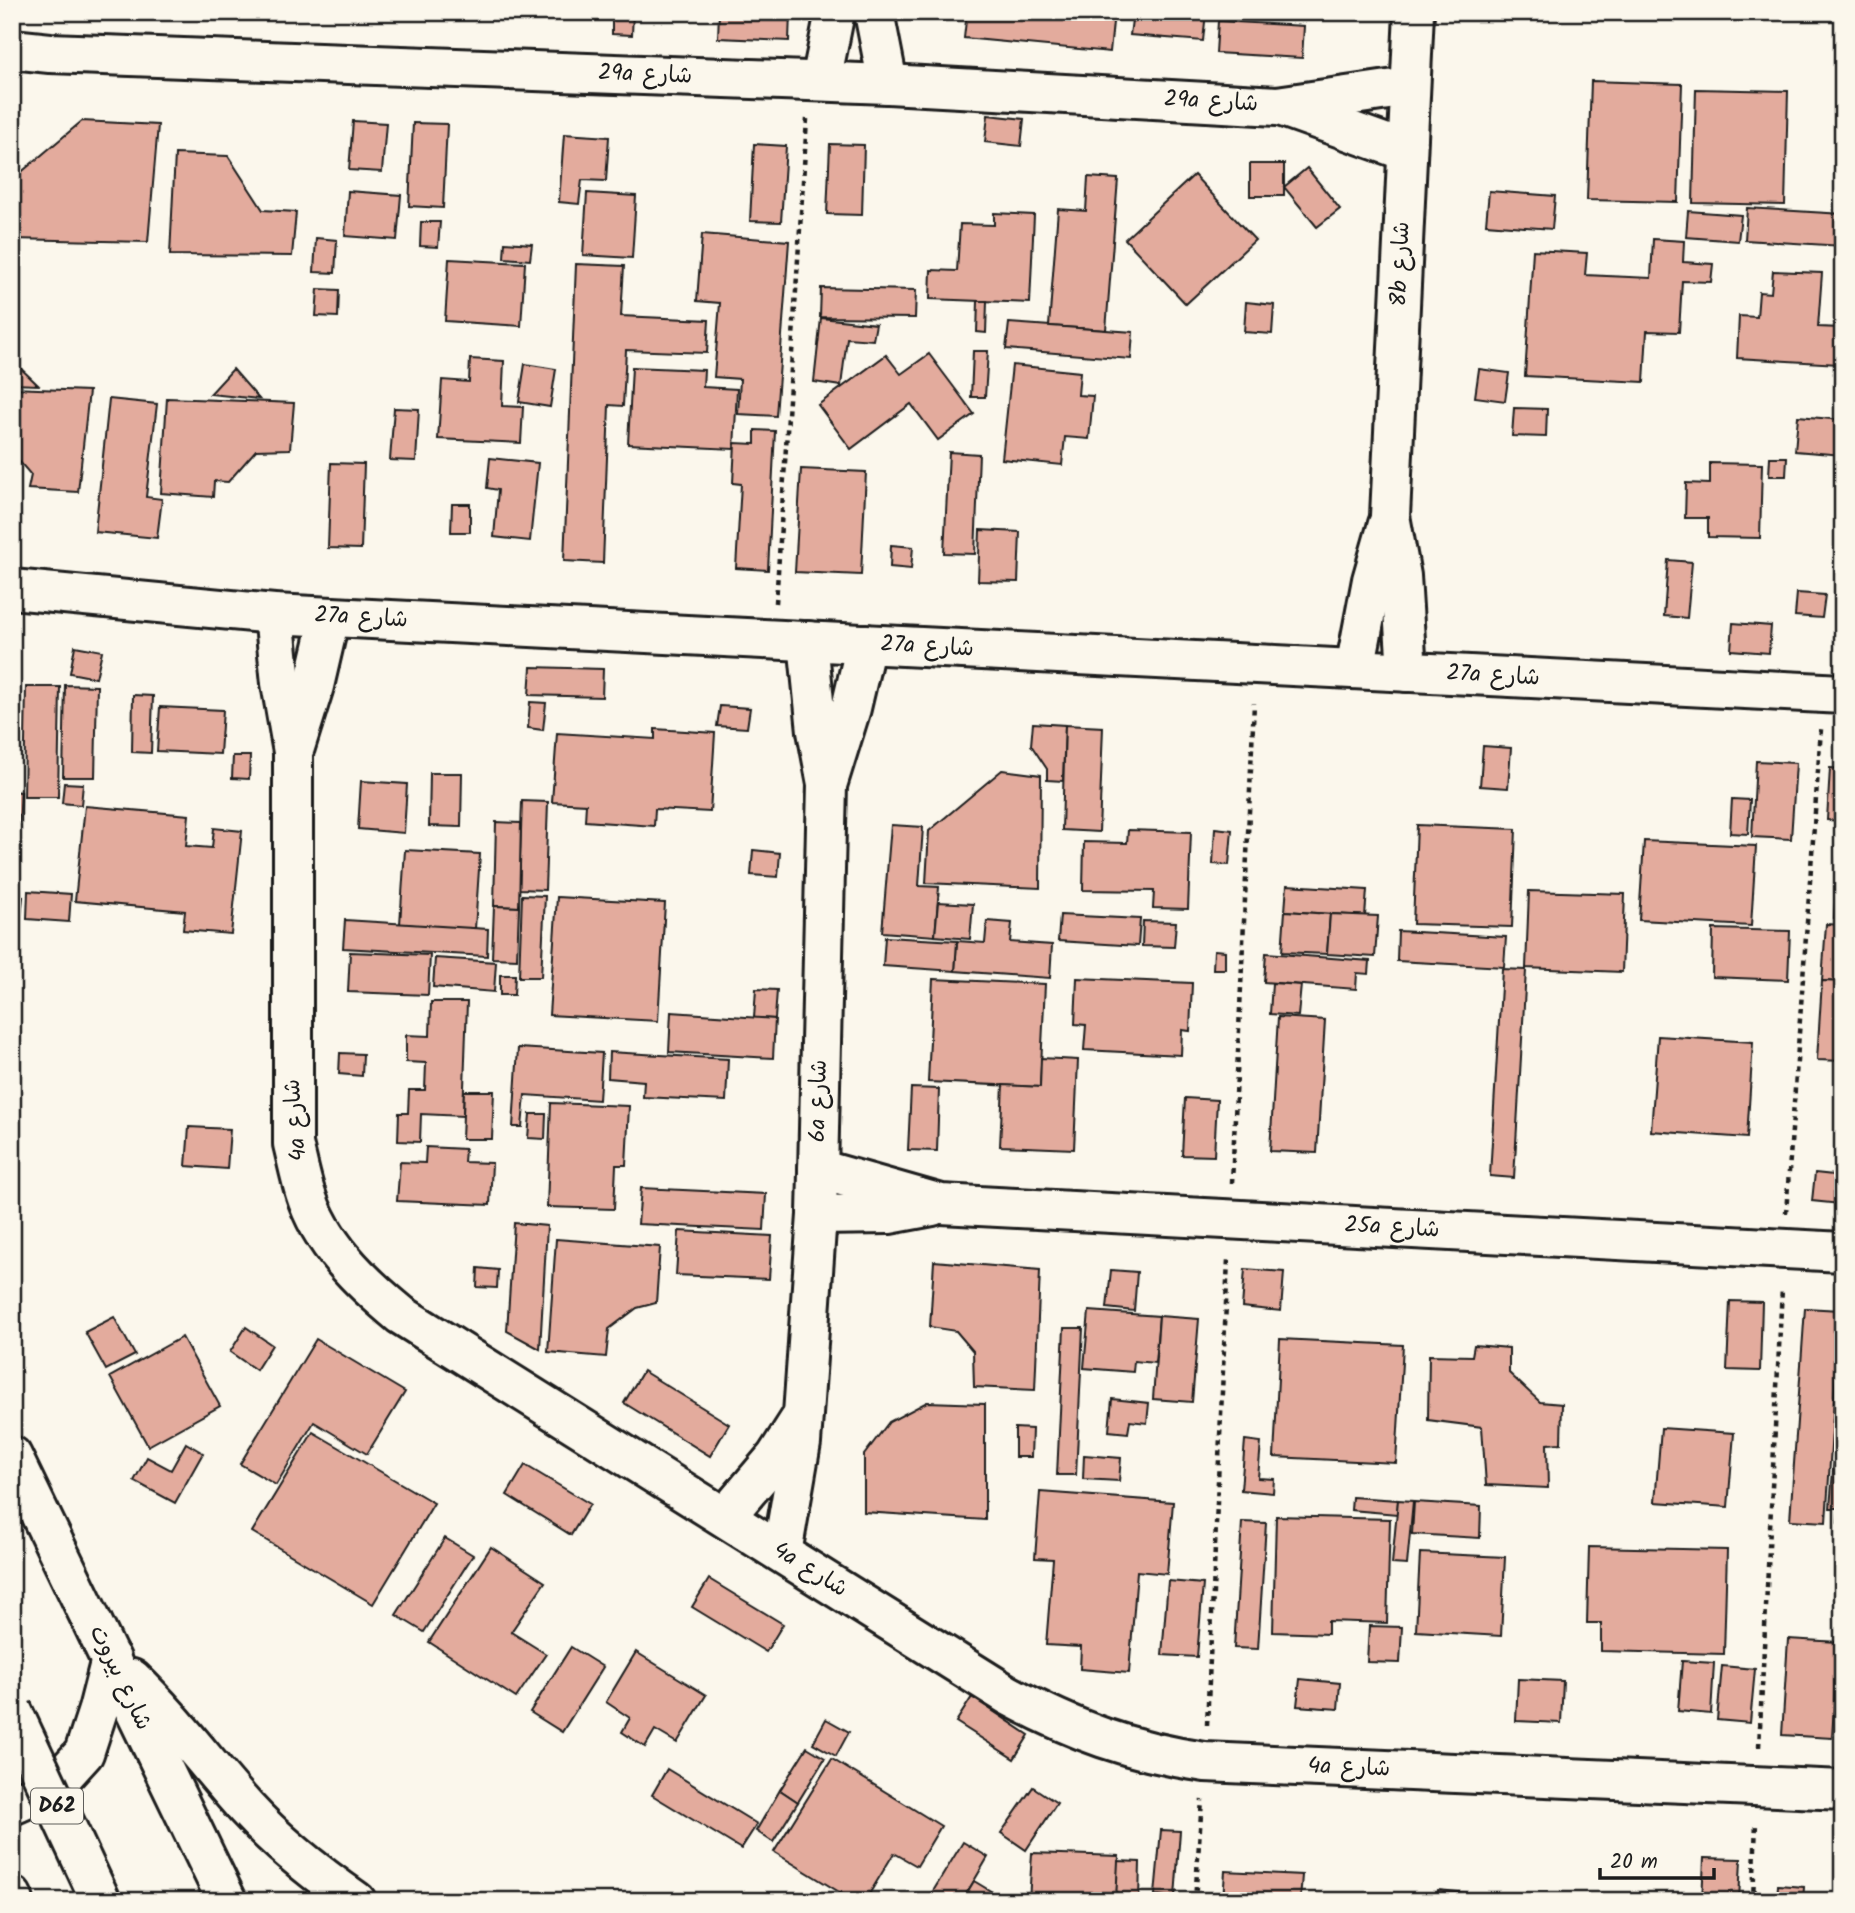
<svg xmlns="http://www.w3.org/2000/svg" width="1855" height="1913" viewBox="0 0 1855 1913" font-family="Kalam,'Playpen Sans Arabic',sans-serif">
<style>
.building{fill:#e3ab9d;stroke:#1c1c1c;stroke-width:2}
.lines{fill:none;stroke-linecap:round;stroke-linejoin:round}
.street-casing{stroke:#1c1c1c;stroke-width:44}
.secondary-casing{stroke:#1c1c1c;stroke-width:44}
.primary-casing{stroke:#1c1c1c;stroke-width:44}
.path{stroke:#1c1c1c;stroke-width:4.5;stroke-dasharray:5 5;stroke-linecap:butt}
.street{stroke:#fbf7ec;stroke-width:38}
.secondary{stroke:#fbf7ec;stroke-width:38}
.primary{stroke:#fbf7ec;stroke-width:38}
.primary-bridge-casing{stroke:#1c1c1c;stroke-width:44;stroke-linecap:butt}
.primary-bridge{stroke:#fbf7ec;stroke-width:38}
.labels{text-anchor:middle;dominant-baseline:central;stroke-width:5;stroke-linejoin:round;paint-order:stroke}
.shield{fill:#fbf7ec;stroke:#5f5e5a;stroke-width:2}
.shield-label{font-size:21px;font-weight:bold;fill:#1c1c1c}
.street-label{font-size:23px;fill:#1c1c1c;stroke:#fbf7ec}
</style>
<rect width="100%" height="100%" fill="#fbf7ec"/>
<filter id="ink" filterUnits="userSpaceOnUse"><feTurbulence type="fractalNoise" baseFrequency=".0143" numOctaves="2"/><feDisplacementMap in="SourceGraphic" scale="14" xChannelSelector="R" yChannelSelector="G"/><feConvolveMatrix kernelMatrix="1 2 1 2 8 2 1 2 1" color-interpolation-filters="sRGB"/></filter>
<g filter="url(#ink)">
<g class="building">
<path d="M612,12H633L632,35L612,34Z"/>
<path d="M719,12H790L789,41L718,38Z"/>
<path d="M967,12H1114L1110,52L964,38Z"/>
<path d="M1133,12H1206L1203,41L1130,35Z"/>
<path d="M1218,21L1304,26L1302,58L1216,53Z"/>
<path d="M1591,81L1682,84L1678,202L1587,200Z"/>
<path d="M1696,89L1788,91L1785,205L1693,203Z"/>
<path d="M988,115L1024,119L1021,146L985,142Z"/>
<path d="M82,121L158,125L148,242L12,239V180Z"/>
<path d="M353,121L386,123L382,172L349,170Z"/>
<path d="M413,123L447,124L443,208L409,206Z"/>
<path d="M564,134L609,137L606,181L582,180L579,204L559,202Z"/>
<path d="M754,144L786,146L781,222L750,221Z"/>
<path d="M830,144L864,145L862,215L827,214Z"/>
<path d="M175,154L228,156L263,210L296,212L292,256L170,255Z"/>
<rect x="1250" y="164" width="34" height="32"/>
<path d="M1307,168L1340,209L1317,227L1284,187Z"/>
<path d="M1194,175L1255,240L1186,304L1125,239Z"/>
<path d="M1088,177L1118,179L1106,330L1049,326L1058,209L1086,211Z"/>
<path d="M348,191L401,195L397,240L345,236Z"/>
<path d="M1489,191L1555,196L1552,229L1486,224Z"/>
<path d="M587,193L636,196L632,258L583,255Z"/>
<path d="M1747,208L1843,214V246L1745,240Z"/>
<path d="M1688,211L1741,215L1738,241L1686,237Z"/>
<path d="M994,213L1034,215L1030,303L930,299L931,270L957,271L960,224L994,225Z"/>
<path d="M421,222H440L438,247L420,246Z"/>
<path d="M702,234L789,241L776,416L738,414L740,379L714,377L720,303L697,301Z"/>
<path d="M316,238L337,240L335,273L314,272Z"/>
<path d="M1653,239L1684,241L1683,262L1713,264L1711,282L1682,281L1679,332L1647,331L1644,382L1525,376L1533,250L1587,253L1585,275L1651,278Z"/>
<path d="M505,242L532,244L530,260L504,258Z"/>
<path d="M449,259L525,263L521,326L445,321Z"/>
<path d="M576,264L624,266L621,316L709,320L707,353L626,350L623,406L609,405L603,563L564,561Z"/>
<path d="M1773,271L1822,273L1818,327L1841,328L1839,364L1737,358L1739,316L1757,317L1759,292L1771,293Z"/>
<path d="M821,288L916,290L915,318L820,317Z"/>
<path d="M318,289L339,290L338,317L316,316Z"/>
<path d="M978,301H987L986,333L977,332Z"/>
<path d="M1246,302L1274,305L1272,334L1244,332Z"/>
<path d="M821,318L876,324L873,340L847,338L841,386L814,382Z"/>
<path d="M1009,323L1133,332L1131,359L1006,349Z"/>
<path d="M973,351H988L985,397H971Z"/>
<path d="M929,354L974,414L938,440L911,404L851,449L818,405L886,355L901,374Z"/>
<path d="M470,359L504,361L502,406L523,407L521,443L438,439L442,380L469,382Z"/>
<path d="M13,361L38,385L12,384Z"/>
<path d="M525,364L556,369L550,407L519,402Z"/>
<path d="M1012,365L1080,372L1078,395L1093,396L1089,439L1065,437L1062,465L1002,459Z"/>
<path d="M632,367L704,370L703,387L737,389L734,449L628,444Z"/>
<path d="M233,369L259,399L210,394Z"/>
<path d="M1479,369L1509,373L1505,401L1475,397Z"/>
<path d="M12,388L89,391L78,492L28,489L31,475L12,453Z"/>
<path d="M167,398L294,403L290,449L256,450L228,482L214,481L213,497L161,493Z"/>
<path d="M109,399L157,404L146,497L162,499L157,538L95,532Z"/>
<path d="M394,408L419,409L416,461L390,460Z"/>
<path d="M1514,408L1547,409L1546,437L1512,436Z"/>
<path d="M1798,416L1843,420V455L1795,451Z"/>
<path d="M755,430L775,431L768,570L736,568L741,484L733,483L735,443L755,444Z"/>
<path d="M949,452L979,454L975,554L944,553Z"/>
<path d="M1770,457H1787L1786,476H1769Z"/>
<path d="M490,458L538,463L530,541L494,537L498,490L487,488Z"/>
<path d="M331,463L364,464L361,549L328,548Z"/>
<path d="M1710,463L1762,464L1760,538L1708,537V518H1685L1686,483L1710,484Z"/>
<path d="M801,469L866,472L861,575L795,572Z"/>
<path d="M452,504H470V532H451Z"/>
<path d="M980,530L1020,532L1018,582L978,581Z"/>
<path d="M891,545L913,547L911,569L890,567Z"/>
<path d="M1668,560L1692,562L1687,618L1664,616Z"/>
<path d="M1797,593L1825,595L1822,618L1795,616Z"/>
<path d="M1733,623L1771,626L1769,653L1731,650Z"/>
<path d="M75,646L102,651L96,678L70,673Z"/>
<path d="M531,667L603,669L602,697L529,695Z"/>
<path d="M65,685L97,686L95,777H63Z"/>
<path d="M26,687H60L58,797H24Z"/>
<path d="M133,695L153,696L151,753L132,752Z"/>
<path d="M530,702L546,703L543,730L528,728Z"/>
<path d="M720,706L750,708L747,728L717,726Z"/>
<path d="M160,707L223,710L220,754L157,751Z"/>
<path d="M1033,723L1065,725L1063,781L1047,780V769L1031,745Z"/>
<path d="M1065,725L1103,727L1099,832L1062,830Z"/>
<path d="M655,729L715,733L710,812L655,809L654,826L585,821L586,804L552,802L557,733L655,739Z"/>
<path d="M1483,746L1511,748L1508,788L1480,786Z"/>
<path d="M233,756H250L249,779L232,778Z"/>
<path d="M1756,761L1796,763L1791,839L1752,837Z"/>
<path d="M1830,768L1843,769V821L1827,820Z"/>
<path d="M1002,770L1041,775L1040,888L926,883L929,831Z"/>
<path d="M430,773H462L461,827L429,826Z"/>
<path d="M361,781L407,784L404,833L358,829Z"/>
<path d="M64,783L83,784L81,805L62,803Z"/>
<path d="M12,791L21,792L16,878H12Z"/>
<path d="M1732,799L1750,800L1748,834L1730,833Z"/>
<path d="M522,801L548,802L545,890L519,889Z"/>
<path d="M85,806L189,815L186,846L212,848L214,828L242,831L231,934L183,930L185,911L75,901Z"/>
<path d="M496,822L521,823L519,907L494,906Z"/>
<path d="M891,825L923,827L919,886L939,887L935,936L882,932Z"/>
<path d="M1417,825L1516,829L1512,927L1413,924Z"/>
<path d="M1215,828L1232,830L1229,865L1213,864Z"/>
<path d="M1128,830L1191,832L1188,909L1153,908L1154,891L1083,890L1084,842L1127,843Z"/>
<path d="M1839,839H1843V918H1834Z"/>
<path d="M1644,841L1756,846L1751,926L1639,920Z"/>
<path d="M405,850L480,854L475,929L400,924Z"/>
<path d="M753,850L780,853L778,877L751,875Z"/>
<path d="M1287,885L1367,890L1365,916L1285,911Z"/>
<path d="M28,891L71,894L69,922L27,919Z"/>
<path d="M1529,891L1625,894L1622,972L1526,968Z"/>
<path d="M522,895L545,896L541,977H519Z"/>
<path d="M12,896L23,897L20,925L12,924Z"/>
<path d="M557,897L665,903L658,1021L549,1015Z"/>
<path d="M938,902L973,904L970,939L935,936Z"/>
<path d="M494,906L519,907L517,959L492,958Z"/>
<path d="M1285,911L1330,914L1327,954L1282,952Z"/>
<path d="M1330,914L1378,916L1375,957L1327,954Z"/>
<path d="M1060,915L1140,919L1138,946L1058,941Z"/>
<path d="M345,920L488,929L487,956L343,948Z"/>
<path d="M987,921L1012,923L1010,942L1052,945L1050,978L955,971L957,941L985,943Z"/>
<path d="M1143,921L1176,922L1174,947L1142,946Z"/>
<path d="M1826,924L1843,925V982L1822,981Z"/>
<path d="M1713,929L1790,931L1788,980L1712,977Z"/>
<path d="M1398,931L1506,937L1504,967L1397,961Z"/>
<path d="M885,937L957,941L955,971L883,966Z"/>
<path d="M1214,950L1225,951V969H1213Z"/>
<path d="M350,952L430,955L428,995L348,992Z"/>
<path d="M1266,953L1370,961L1369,974L1357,973L1356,989L1264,982Z"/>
<path d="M435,958L496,962L494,992L433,987Z"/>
<path d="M1502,969L1526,970L1514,1178L1490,1176Z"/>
<path d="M500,975H515L514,995H500Z"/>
<path d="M1077,978L1192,983L1190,1031L1182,1030L1181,1055L1084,1050L1086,1025L1075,1024Z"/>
<path d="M933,979L1045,984L1040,1087L928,1082Z"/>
<path d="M1822,981L1843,982V1061L1817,1060Z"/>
<path d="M1272,983L1301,985L1298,1016L1270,1014Z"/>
<path d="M756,989L777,990L775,1019L754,1018Z"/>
<path d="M431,1002H467L463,1116L421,1114L420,1142L398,1141L399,1113H408L409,1090H425L426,1063L406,1062V1035L430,1036Z"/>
<path d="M671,1012L775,1019L773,1058L669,1052Z"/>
<path d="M1278,1017L1325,1020L1317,1153L1270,1151Z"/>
<path d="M1658,1036L1753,1042L1747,1138L1651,1131Z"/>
<path d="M518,1048L602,1053L599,1100L525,1095L522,1127H513Z"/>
<path d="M609,1052L728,1059L726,1101L643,1097L644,1081L608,1078Z"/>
<path d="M340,1053L363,1054L362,1076L339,1074Z"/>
<path d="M1041,1058L1078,1060L1074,1149L1000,1146L1003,1085L1040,1087Z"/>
<path d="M911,1088L939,1089L937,1151L908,1150Z"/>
<path d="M464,1091H494L492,1139H462Z"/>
<path d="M1185,1098L1217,1100L1214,1156L1182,1155Z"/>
<path d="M551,1103L629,1106L626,1165H616L614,1209L547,1207Z"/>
<path d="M530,1114H546L545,1139L528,1138Z"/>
<path d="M189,1127L230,1129L227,1169L186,1166Z"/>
<path d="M426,1147L465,1149L464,1162L492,1163L490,1205L397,1201L400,1162L425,1163Z"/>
<path d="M1815,1173L1842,1176L1840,1204L1812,1201Z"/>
<path d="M641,1188L766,1194L764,1230L638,1224Z"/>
<path d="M514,1223L547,1226L540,1349L507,1331Z"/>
<path d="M679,1231L772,1236L769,1279L676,1275Z"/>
<path d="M556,1239L660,1247L656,1303L637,1308L609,1329L606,1357L548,1352Z"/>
<path d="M934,1261L1040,1270L1035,1390L974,1387L973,1351L956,1331L930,1327Z"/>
<path d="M478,1268L498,1270L497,1288L477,1287Z"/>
<path d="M1245,1269L1284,1272L1281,1311L1242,1307Z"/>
<path d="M1111,1270L1137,1272L1134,1311L1107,1308Z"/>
<path d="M1730,1301L1762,1302L1760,1371L1727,1370Z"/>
<path d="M1805,1308L1840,1310L1826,1522L1790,1520Z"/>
<path d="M1840,1310H1843V1391L1835,1390Z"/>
<path d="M1089,1311L1159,1316L1155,1363L1134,1361L1133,1372L1084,1368Z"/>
<path d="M1159,1316L1199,1319L1192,1402L1153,1399Z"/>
<path d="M114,1317L135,1355L106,1370L85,1332Z"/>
<path d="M246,1327L272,1345L256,1370L230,1352Z"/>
<path d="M1064,1328H1083L1076,1475H1057Z"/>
<path d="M182,1337L220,1406L148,1446L110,1377Z"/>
<path d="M316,1339L405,1392L367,1454L314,1422L276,1485L240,1464Z"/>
<path d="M1280,1339L1403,1345L1396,1463L1274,1457Z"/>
<path d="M1474,1345L1509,1348V1373L1540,1402L1562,1404L1561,1443L1547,1444L1548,1488L1486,1485L1482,1427L1428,1420L1429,1355L1472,1356Z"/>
<path d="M643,1371L729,1424L710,1456L624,1403Z"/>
<path d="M1112,1399L1149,1403L1147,1423L1130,1421L1128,1433L1109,1431Z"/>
<path d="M927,1402L985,1404V1520L864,1512V1455L889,1422Z"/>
<path d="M1015,1428L1032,1429L1031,1457H1015Z"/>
<path d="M1661,1428L1734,1433L1728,1507L1655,1502Z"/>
<path d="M313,1432L434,1503L373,1604L252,1532Z"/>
<path d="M1245,1440L1261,1442L1258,1478L1274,1479L1273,1493L1241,1490Z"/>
<path d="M186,1443L203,1453L175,1503L134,1481L147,1457L171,1470Z"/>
<path d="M1084,1455L1121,1458L1119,1481L1083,1479Z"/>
<path d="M1834,1459H1843V1524L1838,1523L1839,1508H1830Z"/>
<path d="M525,1465L590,1504L571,1535L507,1495Z"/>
<path d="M1040,1492L1173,1502L1167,1574L1137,1571L1129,1673L1080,1669L1081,1647L1046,1645L1053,1559L1035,1558Z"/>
<path d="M1352,1497L1398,1500L1397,1514L1351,1510Z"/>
<path d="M1398,1500L1413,1501L1407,1565L1392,1564Z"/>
<path d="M1414,1502L1481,1506L1480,1538L1412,1534Z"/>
<path d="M1276,1516L1390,1519L1387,1623L1328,1621V1634L1273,1632Z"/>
<path d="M1242,1522L1266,1523L1258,1649L1234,1648Z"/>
<path d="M445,1538L473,1555L424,1632L396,1615Z"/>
<path d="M491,1547L545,1582L511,1632L546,1654L516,1698L429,1642Z"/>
<path d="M1589,1547L1727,1550L1724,1654L1601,1651V1623H1587Z"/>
<path d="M1420,1553L1505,1557L1501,1636L1416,1631Z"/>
<path d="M709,1579L783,1624L766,1652L692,1607Z"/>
<path d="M1168,1581L1203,1584L1197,1657L1162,1655Z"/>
<path d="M1369,1626L1402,1627L1400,1663L1367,1662Z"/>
<path d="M1788,1639L1838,1642L1832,1738L1782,1735Z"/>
<path d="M571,1647L603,1667L562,1732L530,1712Z"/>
<path d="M636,1652L706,1695L677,1743L655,1730L645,1747L622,1732L630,1718L606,1702Z"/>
<path d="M1682,1661L1714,1663L1711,1714L1678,1711Z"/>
<path d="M1722,1666L1755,1669L1750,1723L1717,1720Z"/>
<path d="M1300,1679L1340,1683L1338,1709L1297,1706Z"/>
<path d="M1518,1679L1563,1681L1561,1723L1516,1721Z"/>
<path d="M972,1697L1029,1735L1014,1759L956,1722Z"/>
<path d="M826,1719L849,1732L836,1756L813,1743Z"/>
<path d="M807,1747L825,1758L798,1802L780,1790Z"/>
<path d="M832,1759L941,1826L917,1866L894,1853L865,1901H854L774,1852Z"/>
<path d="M667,1769L757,1824L741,1849L652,1795Z"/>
<path d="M1033,1787L1057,1803L1026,1850L1001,1833Z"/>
<path d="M780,1790L798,1802L773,1842L756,1831Z"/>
<path d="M1161,1830L1180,1831L1175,1897L1155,1895Z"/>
<path d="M963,1842L988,1857L974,1881L962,1901H927Z"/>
<path d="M1032,1853L1119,1856L1116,1901H1029Z"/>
<path d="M1704,1858L1741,1859L1739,1901H1702Z"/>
<path d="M1118,1861L1140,1862L1139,1901H1116Z"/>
<path d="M1225,1871L1302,1875L1300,1901H1304H1223Z"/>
<path d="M974,1881L1002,1898L1001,1901H962Z"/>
<path d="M1778,1885L1804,1887L1803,1901H1777Z"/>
<path d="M1438,1890L1488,1895V1901H1437Z"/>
</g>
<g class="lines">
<g class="street-casing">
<g id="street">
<path d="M874,12L888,84"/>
<path d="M12,49L50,53L888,84L1277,106L1409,87"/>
<path d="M821,81L835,12"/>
<path d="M1283,107L1406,151"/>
<path d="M12,589L274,614L1843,694"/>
<path d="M274,614L281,683L293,752V1144C297,1160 300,1176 305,1192C321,1244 360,1281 401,1315L1008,1695C1075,1731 1130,1751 1205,1762L1843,1790"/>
<path d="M1355,669L1372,580L1388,524"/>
<path d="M1407,672L1401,576L1390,516L1414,12"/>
<path d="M295,747L314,686L330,617"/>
<path d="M828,782L851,708L866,644"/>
<path d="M818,1169L941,1204L1843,1252"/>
<path d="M817,1215L889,1214L932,1206"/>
<path d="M725,1517L776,1457L799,1421"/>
<path d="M782,1553L801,1443L817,1215L827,784L817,731L808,641"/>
</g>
</g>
<g class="secondary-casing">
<g id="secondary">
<path d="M12,1456L227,1901"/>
<path d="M132,1679C174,1719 207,1765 246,1808C278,1843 317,1874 356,1901"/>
<path d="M12,1805L53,1787L84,1753L98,1710L111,1659"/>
</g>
</g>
<g class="primary-casing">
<path id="primary" d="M12,1896L14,1901"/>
</g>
<g class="path">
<path d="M776,603L807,119"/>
<path d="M1232,1183L1254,703"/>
<path d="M1786,1213L1821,729"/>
<path d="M1207,1725L1228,1259"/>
<path d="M1759,1747L1782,1288"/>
<path d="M1195,1901L1202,1800"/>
<path d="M1753,1901L1756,1822"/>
</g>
<use href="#street" class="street"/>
<use href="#secondary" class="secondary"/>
<use href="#primary" class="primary"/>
<g class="primary-bridge-casing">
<path id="primary-bridge" d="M12,1710L101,1901"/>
</g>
<use href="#primary-bridge" class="primary-bridge"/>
</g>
</g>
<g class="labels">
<rect class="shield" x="31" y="1788.5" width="52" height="35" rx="5"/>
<g class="shield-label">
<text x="57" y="1806">D62</text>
</g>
<g class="street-label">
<text transform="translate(645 75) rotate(2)">29a شارع</text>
<text transform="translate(1211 102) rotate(3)">29a شارع</text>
<text transform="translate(1401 264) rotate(-88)">8b شارع</text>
<text transform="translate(361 618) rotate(3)">27a شارع</text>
<text transform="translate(927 647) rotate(3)">27a شارع</text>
<text transform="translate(1493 676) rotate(3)">27a شارع</text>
<text transform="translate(819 1101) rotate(-89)">6a شارع</text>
<text transform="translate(296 1120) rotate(-95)">4a شارع</text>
<text transform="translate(1392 1228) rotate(3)">25a شارع</text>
<text transform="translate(810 1570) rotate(32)">4a شارع</text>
<text transform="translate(120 1678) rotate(64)">شارع بيروت</text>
<text transform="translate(1349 1768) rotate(2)">4a شارع</text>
</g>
</g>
<rect width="1855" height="1913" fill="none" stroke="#fbf7ec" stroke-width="42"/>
<rect x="21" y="21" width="1813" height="1871" fill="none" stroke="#1c1c1c" stroke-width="2.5" filter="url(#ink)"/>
<path d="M1600 1868v10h114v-10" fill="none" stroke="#1c1c1c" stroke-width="3.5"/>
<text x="1610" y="1868" font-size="21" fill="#1c1c1c" stroke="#fbf7ec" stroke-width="5" paint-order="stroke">20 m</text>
</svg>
